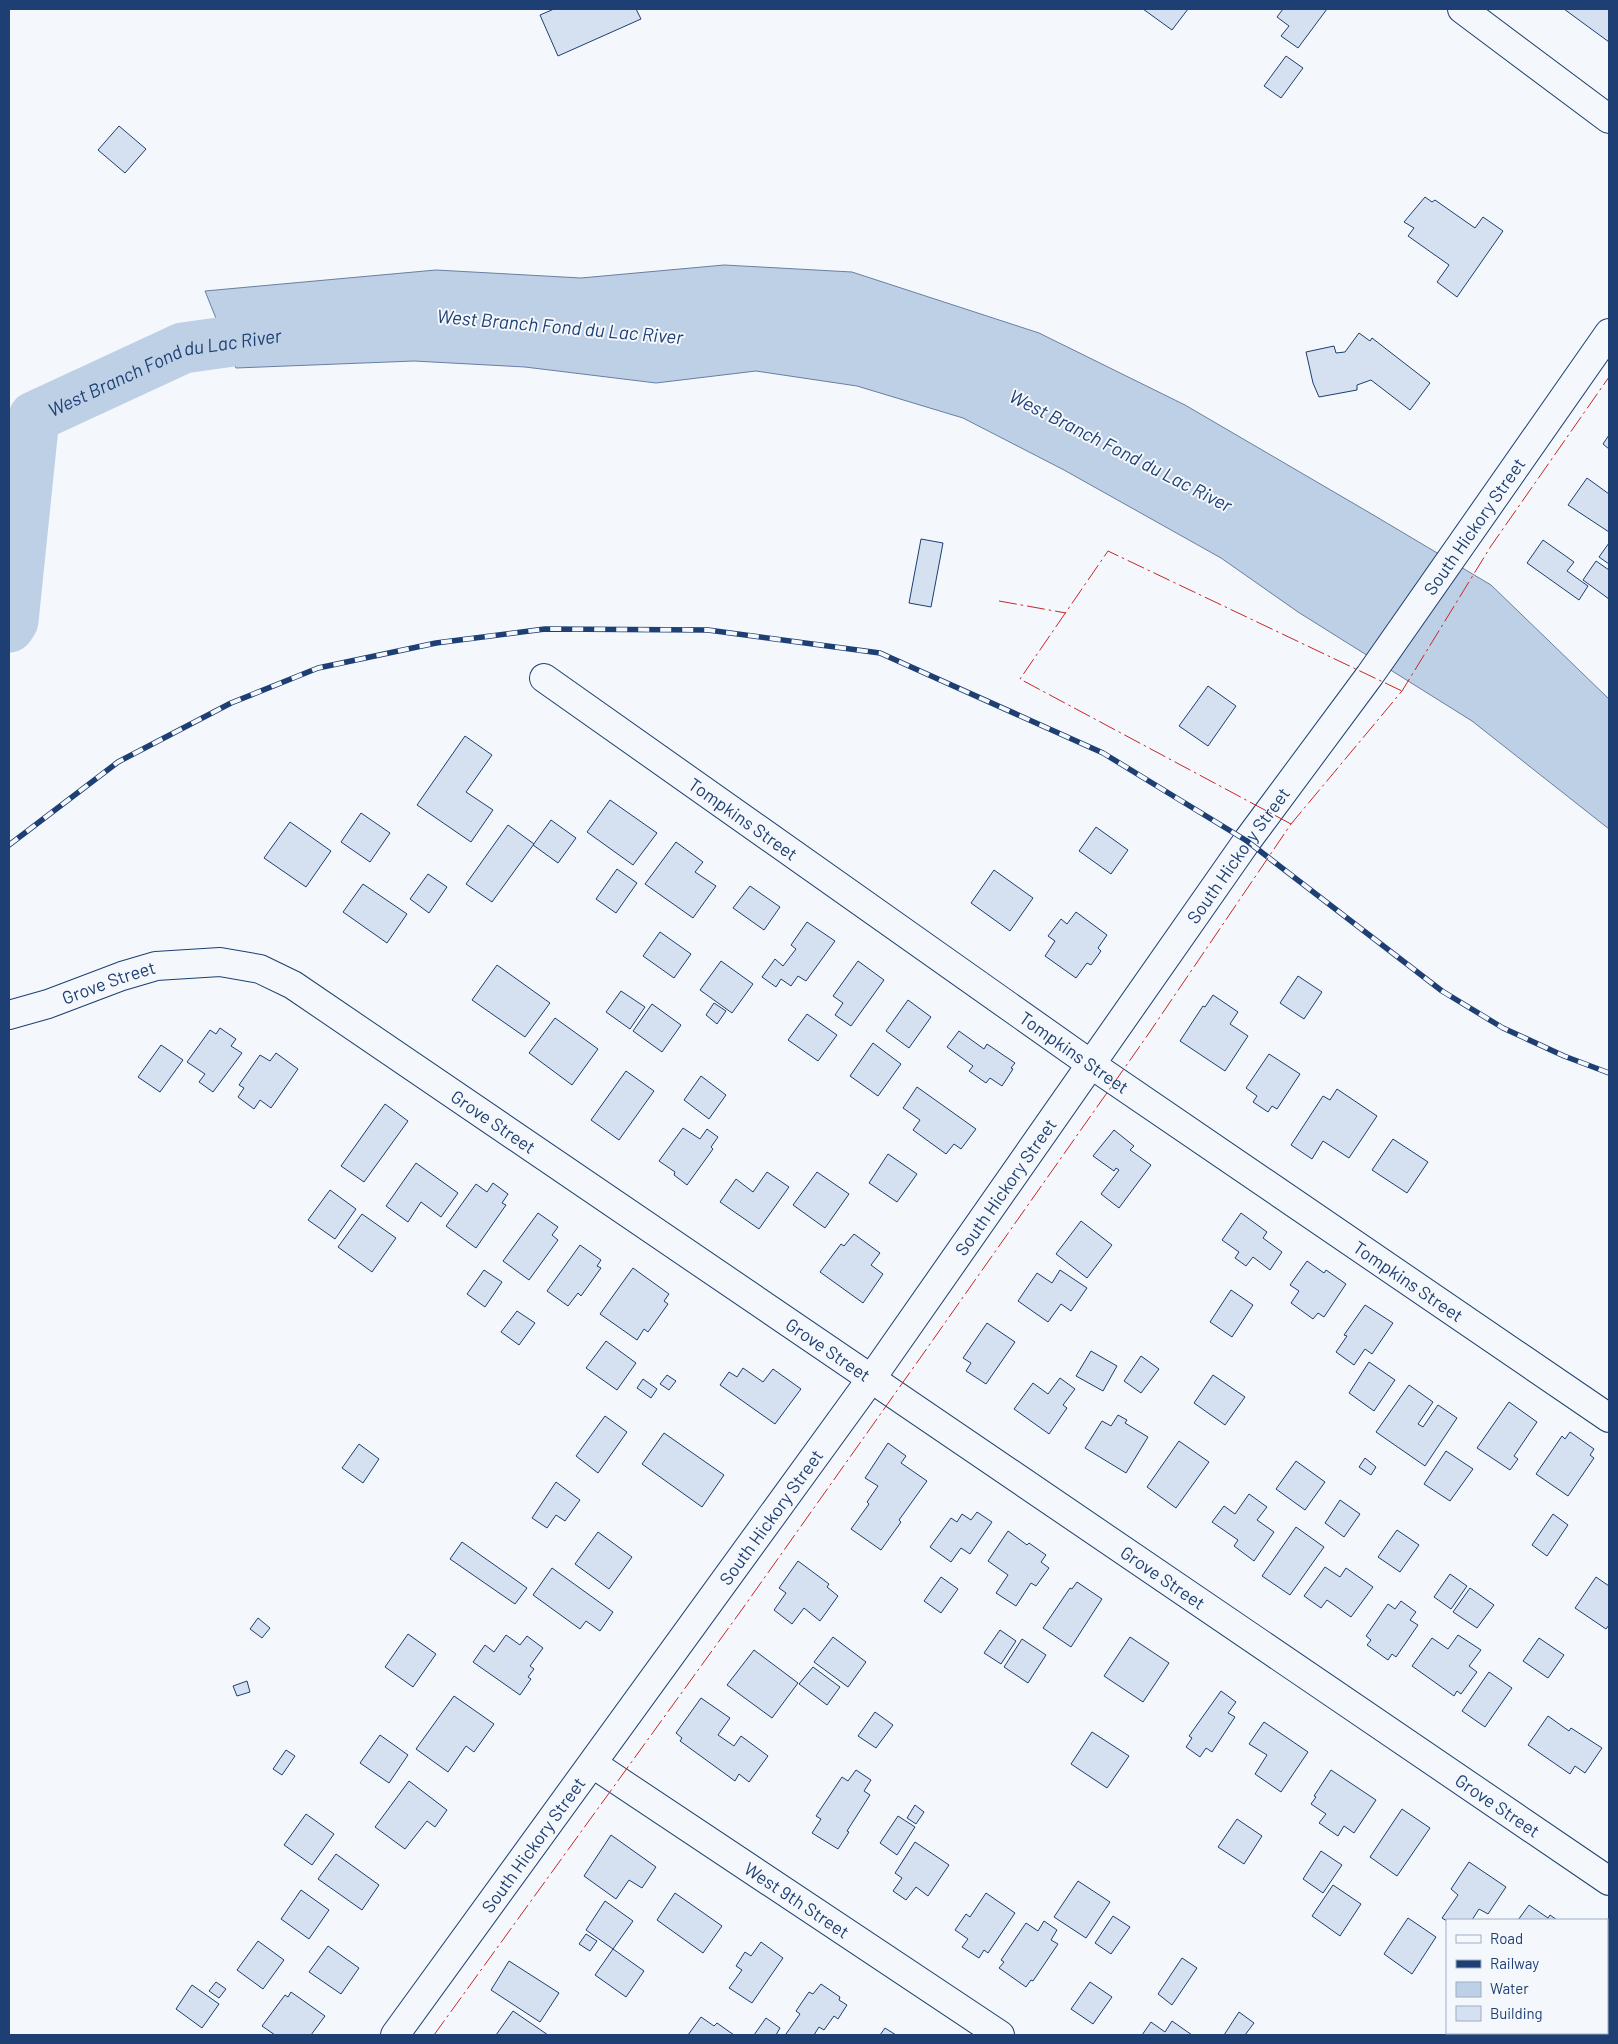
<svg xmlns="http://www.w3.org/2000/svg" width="1618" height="2044" viewBox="0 0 1618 2044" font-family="Barlow,sans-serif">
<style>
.water{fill:#bed0e5;stroke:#687fa3}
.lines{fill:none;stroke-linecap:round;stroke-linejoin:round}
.river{stroke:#bed0e5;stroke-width:51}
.building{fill:#d5e0f0;stroke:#1d3f73}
.minor-casing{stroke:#1d3f73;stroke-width:30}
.minor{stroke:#f4f7fb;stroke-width:28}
.rail-casing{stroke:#1d3f73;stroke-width:5.5}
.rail{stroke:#f4f7fb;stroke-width:4;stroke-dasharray:11;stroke-linecap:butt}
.power{stroke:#c62828;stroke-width:1;stroke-dasharray:18 4 2.5 4;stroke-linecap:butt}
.labels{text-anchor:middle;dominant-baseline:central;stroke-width:4;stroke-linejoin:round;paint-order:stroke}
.street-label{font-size:18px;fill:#1d3f73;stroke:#f4f7fb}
.water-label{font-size:19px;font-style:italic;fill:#1d3f73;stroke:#f4f7fb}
</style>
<rect width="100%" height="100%" fill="#f4f7fb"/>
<path class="water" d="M724,265L852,272L1039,333L1185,405L1370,513L1491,585L1609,699V829L1472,721L1298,612L1221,558L1064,470L963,418L857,386L756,371L656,383L525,367L414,361L236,368L205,291L436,270L581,278Z"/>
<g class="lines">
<path class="river" id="s1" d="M9,627L13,621L34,417L183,348L296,332"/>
</g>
<g class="building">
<path d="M554,9H636L641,19L558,56L540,15Z"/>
<path d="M1143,9H1188L1172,30Z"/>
<path d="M1283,9H1327L1298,48L1281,36L1289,26L1277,17Z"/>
<path d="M1564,9H1609V42Z"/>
<path d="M1286,56L1303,68L1281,98L1264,86Z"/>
<path d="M119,126L146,149L125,173L98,150Z"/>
<path d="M1425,197L1432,202L1435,200L1475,228L1483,217L1503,231L1457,297L1437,282L1449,265L1408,236L1414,228L1404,222Z"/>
<path d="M1359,333L1370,341L1372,338L1430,383L1410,410L1371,380L1357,385V390L1319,397L1313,383L1306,352L1334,346L1336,353L1345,352Z"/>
<path d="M1609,435V449L1603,444Z"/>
<path d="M1587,478L1609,494V532L1568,505Z"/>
<path d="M921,539L943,543L931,607L909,603Z"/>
<path d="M1543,540L1574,562L1567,571L1588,586L1579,600L1527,563Z"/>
<path d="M1609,543V564L1599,557Z"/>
<path d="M1596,561L1609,570V599L1583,580Z"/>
<path d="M1208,686L1236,706L1208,746L1179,726Z"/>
<path d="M465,736L492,755L466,792L493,810L471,842L417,805Z"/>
<path d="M610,800L657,833L633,865L587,832Z"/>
<path d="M361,813L390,833L370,862L341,842Z"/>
<path d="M551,820L576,838L558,863L533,845Z"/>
<path d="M290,822L331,851L306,887L264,858Z"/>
<path d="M508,825L534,844L492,902L466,884Z"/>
<path d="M1096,827L1128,850L1111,874L1079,851Z"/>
<path d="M676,842L703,862L695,872L716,886L693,918L645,884Z"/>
<path d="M617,869L637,883L616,913L596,899Z"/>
<path d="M994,870L1033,898L1010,931L971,903Z"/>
<path d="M428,874L447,887L429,913L410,899Z"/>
<path d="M363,884L407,914L387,943L343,912Z"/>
<path d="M750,886L780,907L764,930L733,908Z"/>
<path d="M1076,912L1107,935L1098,948L1101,951L1091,965L1087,963L1076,978L1045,956L1055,941L1048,936L1061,919L1067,924Z"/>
<path d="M807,922L835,941L806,981L798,976L791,986L781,979L776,987L762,977L775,959L783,966L796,949L791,945Z"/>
<path d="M660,932L691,954L674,978L643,956Z"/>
<path d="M721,961L753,984L732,1013L700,990Z"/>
<path d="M858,961L884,980L851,1026L835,1015L843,1003L833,996Z"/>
<path d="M497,965L550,1003L525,1037L472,1000Z"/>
<path d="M1298,976L1322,992L1304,1019L1280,1003Z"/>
<path d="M621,991L645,1007L630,1029L606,1012Z"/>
<path d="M1213,995L1238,1012L1230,1024L1248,1036L1225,1071L1180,1041L1203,1006L1205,1007Z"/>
<path d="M908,1000L931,1017L909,1048L886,1031Z"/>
<path d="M714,1003L726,1011L717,1024L706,1015Z"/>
<path d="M652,1004L681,1025L662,1052L633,1031Z"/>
<path d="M807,1014L837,1035L818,1061L788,1040Z"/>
<path d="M555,1018L598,1049L572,1085L529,1053Z"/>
<path d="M220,1028L236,1039L231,1046L242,1053L213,1092L199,1082L205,1074L187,1062L210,1030L216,1034Z"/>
<path d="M959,1031L984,1049L987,1044L1015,1063L1011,1068L1013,1069L1002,1086L990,1078L986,1083L969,1071L973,1066L947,1047Z"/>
<path d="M873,1043L901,1064L878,1096L850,1076Z"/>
<path d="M161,1045L183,1060L160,1092L138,1077Z"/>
<path d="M276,1053L298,1069L271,1108L260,1100L254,1109L238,1097L244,1088L239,1085L260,1055L270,1061Z"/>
<path d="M1269,1054L1300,1074L1277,1109L1272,1106L1268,1112L1253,1102L1257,1096L1246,1088Z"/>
<path d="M626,1071L654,1091L619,1140L591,1120Z"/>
<path d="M701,1076L726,1095L709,1119L684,1100Z"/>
<path d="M917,1087L976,1129L961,1149L954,1144L946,1154L913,1130L920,1120L903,1108Z"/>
<path d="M1337,1089L1377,1116L1349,1158L1323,1141L1312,1159L1291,1145L1323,1096L1330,1100Z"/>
<path d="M385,1104L408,1121L364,1182L341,1166Z"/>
<path d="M683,1128L700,1139L707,1129L718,1137L711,1147L713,1149L687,1185L674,1175L675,1172L659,1161Z"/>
<path d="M1114,1130L1134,1146L1130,1150L1151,1165L1119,1208L1101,1194L1119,1170L1116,1168L1114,1171L1093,1156Z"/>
<path d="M1393,1139L1428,1162L1407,1193L1372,1170Z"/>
<path d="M888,1154L917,1174L897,1202L869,1183Z"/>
<path d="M416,1163L458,1193L441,1217L421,1202L408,1222L386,1206Z"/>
<path d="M767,1172L789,1187L759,1229L720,1202L736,1179L753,1192Z"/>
<path d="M817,1172L849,1194L825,1228L793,1205Z"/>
<path d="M493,1183L508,1194L502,1203L506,1205L476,1248L446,1226L476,1184L487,1192Z"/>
<path d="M330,1190L356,1209L335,1239L308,1220Z"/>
<path d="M538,1213L558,1227L552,1235L558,1240L529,1280L503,1261Z"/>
<path d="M1241,1213L1267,1232L1263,1238L1282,1252L1270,1270L1253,1257L1246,1266L1235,1258L1239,1252L1222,1240Z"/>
<path d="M362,1214L396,1238L372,1272L338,1247Z"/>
<path d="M1081,1221L1112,1245L1087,1278L1056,1254Z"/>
<path d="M854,1234L880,1253L871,1265L883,1274L863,1303L820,1272L841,1244L844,1246Z"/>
<path d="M580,1245L601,1260L597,1266L601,1268L581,1296L578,1293L568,1306L547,1291Z"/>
<path d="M1307,1261L1324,1273L1326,1270L1346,1284L1324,1317L1318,1313L1313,1319L1291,1303L1299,1291L1290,1285Z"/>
<path d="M633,1268L669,1294L664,1301L668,1304L648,1332L644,1329L637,1340L600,1314Z"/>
<path d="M484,1270L502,1282L485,1307L467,1294Z"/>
<path d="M1060,1270L1087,1288L1071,1311L1061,1304L1048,1322L1018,1301L1037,1273L1052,1283Z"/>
<path d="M1231,1290L1253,1305L1232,1337L1210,1322Z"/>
<path d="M1365,1305L1393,1323L1372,1354L1365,1349L1354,1365L1336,1352L1347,1336L1344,1335Z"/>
<path d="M517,1311L535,1323L519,1345L501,1332Z"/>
<path d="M987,1323L1015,1342L986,1384L966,1371L971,1363L963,1358Z"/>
<path d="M606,1341L636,1363L617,1390L586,1368Z"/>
<path d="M1091,1351L1117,1366L1103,1391L1076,1376Z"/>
<path d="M1141,1356L1159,1369L1141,1393L1124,1381Z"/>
<path d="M1369,1362L1395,1380L1374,1411L1349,1393Z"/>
<path d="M743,1368L763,1382L773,1369L801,1389L775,1424L720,1385L729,1372L737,1377Z"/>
<path d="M667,1375L676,1381L669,1390L660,1384Z"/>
<path d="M1213,1375L1245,1397L1225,1425L1194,1403Z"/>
<path d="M1060,1378L1075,1389L1063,1405L1067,1408L1049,1434L1014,1409L1033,1383L1048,1394Z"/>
<path d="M643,1379L657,1389L651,1398L637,1388Z"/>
<path d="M1409,1385L1433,1402L1418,1424L1423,1427L1438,1405L1457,1418L1425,1466L1376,1432Z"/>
<path d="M1509,1402L1537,1422L1514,1456L1518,1459L1510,1470L1477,1448Z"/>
<path d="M1118,1415L1127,1420L1125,1423L1148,1437L1126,1473L1085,1448L1102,1421L1111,1426Z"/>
<path d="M605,1416L627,1432L598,1473L576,1456Z"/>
<path d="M1570,1432L1594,1449L1590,1455L1594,1458L1568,1496L1536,1474L1562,1436L1565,1439Z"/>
<path d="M664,1433L724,1475L702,1507L642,1464Z"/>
<path d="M1179,1441L1209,1462L1176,1508L1147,1487Z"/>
<path d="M888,1443L906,1456L901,1463L927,1481L899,1520L901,1522L881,1550L851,1529L869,1504L867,1502L878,1486L865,1478Z"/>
<path d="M359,1444L379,1459L363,1483L342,1468Z"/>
<path d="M1446,1451L1473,1469L1450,1501L1424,1484Z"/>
<path d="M1365,1458L1376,1467L1371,1475L1359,1467Z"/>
<path d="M1296,1461L1325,1482L1305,1510L1276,1489Z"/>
<path d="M556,1482L580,1500L565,1521L556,1515L547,1528L532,1518Z"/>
<path d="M1249,1494L1267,1507L1257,1520L1274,1532L1254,1561L1234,1546L1238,1540L1212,1522L1224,1506L1235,1514Z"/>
<path d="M1340,1500L1360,1514L1344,1537L1325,1523Z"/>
<path d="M977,1512L992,1522L970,1554L961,1548L951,1562L930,1547L951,1518L957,1522L962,1514L971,1520Z"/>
<path d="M1553,1514L1568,1525L1547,1556L1532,1545Z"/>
<path d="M1296,1527L1324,1547L1290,1595L1262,1576Z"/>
<path d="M1397,1530L1419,1545L1400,1572L1378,1557Z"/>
<path d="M1008,1531L1027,1545L1029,1543L1046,1555L1041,1562L1049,1568L1036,1586L1031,1583L1016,1606L996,1593L1008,1575L988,1561Z"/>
<path d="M598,1532L632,1557L609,1589L575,1564Z"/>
<path d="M462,1542L527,1588L515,1604L450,1559Z"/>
<path d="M798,1561L829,1584L827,1587L838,1596L820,1621L804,1608L792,1624L774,1610L786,1593L779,1588Z"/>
<path d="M1325,1567L1340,1577L1346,1568L1373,1587L1351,1617L1327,1600L1321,1608L1304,1596Z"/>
<path d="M552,1568L613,1612L600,1631L586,1621L580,1629L533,1595Z"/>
<path d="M1450,1574L1467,1586L1451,1609L1434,1597Z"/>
<path d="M941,1577L958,1589L941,1613L924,1601Z"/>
<path d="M1596,1577L1609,1586V1625L1606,1629L1575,1608Z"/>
<path d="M1077,1582L1102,1599L1071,1647L1043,1628L1070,1588L1072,1589Z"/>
<path d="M1470,1588L1494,1605L1477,1628L1453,1612Z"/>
<path d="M1401,1601L1416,1612L1410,1620L1418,1625L1396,1657L1392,1654L1388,1660L1367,1645L1371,1640L1366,1636L1388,1604L1395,1609Z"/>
<path d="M258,1618L270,1628L262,1638L250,1629Z"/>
<path d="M1000,1630L1016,1641L1001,1664L984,1653Z"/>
<path d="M408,1634L436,1654L413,1687L385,1667Z"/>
<path d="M506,1635L520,1645L527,1636L543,1648L530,1666L534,1669L528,1677L531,1679L520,1695L473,1662L485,1645L494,1652Z"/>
<path d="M1458,1635L1481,1650L1469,1666L1477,1672L1461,1694L1457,1691L1454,1696L1412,1666L1432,1638L1448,1649Z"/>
<path d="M833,1637L866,1662L848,1687L814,1662Z"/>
<path d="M1130,1637L1169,1663L1143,1702L1104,1676Z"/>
<path d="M1539,1638L1564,1655L1548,1678L1523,1661Z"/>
<path d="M1022,1639L1046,1655L1028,1683L1004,1667Z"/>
<path d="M754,1650L798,1683L772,1718L727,1685Z"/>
<path d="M813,1667L840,1687L827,1705L799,1684Z"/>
<path d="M1489,1672L1512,1688L1485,1727L1462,1711Z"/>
<path d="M247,1681L250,1692L237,1696L233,1686Z"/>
<path d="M1221,1691L1236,1702L1228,1713L1235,1717L1212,1752L1206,1748L1200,1757L1186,1747L1192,1738L1189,1736Z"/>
<path d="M454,1696L494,1724L474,1752L466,1746L448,1772L416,1749Z"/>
<path d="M701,1698L730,1718L718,1735L734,1746L741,1736L768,1756L749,1782L739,1774L735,1781L680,1741L682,1738L676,1733Z"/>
<path d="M875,1712L893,1725L876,1748L858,1736Z"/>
<path d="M1548,1716L1569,1731L1571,1728L1602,1748L1585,1773L1575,1766L1570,1774L1528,1745Z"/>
<path d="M1264,1722L1308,1752L1281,1792L1255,1774L1267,1755L1249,1744Z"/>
<path d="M1092,1732L1129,1756L1107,1788L1071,1764Z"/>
<path d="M380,1735L408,1755L389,1783L360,1763Z"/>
<path d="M286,1750L295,1756L282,1775L273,1769Z"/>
<path d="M856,1770L871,1780L864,1791L870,1795L847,1831L849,1832L838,1849L812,1833L821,1819L816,1816L842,1777L848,1781Z"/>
<path d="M1331,1770L1376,1800L1354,1833L1344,1826L1338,1836L1319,1823L1326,1814L1311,1804L1316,1797L1314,1796Z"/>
<path d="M409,1781L447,1810L435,1827L427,1821L405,1849L375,1827Z"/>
<path d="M915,1805L924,1812L916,1824L907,1818Z"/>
<path d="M1402,1809L1430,1828L1397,1876L1370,1857Z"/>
<path d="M306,1814L334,1834L312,1865L284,1845Z"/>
<path d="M898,1816L915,1827L897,1855L880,1843Z"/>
<path d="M1237,1819L1262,1836L1244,1864L1218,1847Z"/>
<path d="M611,1835L656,1867L642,1888L629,1880L616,1899L584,1876Z"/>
<path d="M915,1842L949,1865L928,1896L916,1887L906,1900L893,1891L902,1878L895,1873Z"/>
<path d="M1321,1851L1342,1865L1323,1893L1303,1879Z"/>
<path d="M336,1854L379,1885L362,1910L318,1879Z"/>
<path d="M1469,1862L1506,1887L1488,1914L1479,1909L1472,1920L1447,1921L1442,1918L1458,1895L1451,1889Z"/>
<path d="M1078,1881L1110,1902L1086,1938L1054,1917Z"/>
<path d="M1333,1885L1361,1904L1340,1936L1312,1916Z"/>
<path d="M301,1890L329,1910L309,1939L281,1919Z"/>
<path d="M675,1893L722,1926L703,1953L657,1920Z"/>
<path d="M986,1893L1015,1913L988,1953L984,1950L979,1958L962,1947L968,1939L955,1930L966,1914L970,1917Z"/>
<path d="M605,1901L633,1921L613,1949L586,1930Z"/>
<path d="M1529,1905L1548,1918L1550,1915L1557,1920H1518Z"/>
<path d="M1113,1916L1130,1927L1111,1954L1095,1943Z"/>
<path d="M1408,1918L1436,1937L1412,1974L1384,1954Z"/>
<path d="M1044,1921L1057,1930L1051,1940L1058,1944L1033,1981L1031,1980L1026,1987L999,1968L1004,1962L1001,1960L1026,1923L1038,1931Z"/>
<path d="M586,1934L597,1941L590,1951L579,1944Z"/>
<path d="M258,1941L284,1960L263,1989L237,1970Z"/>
<path d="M761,1942L783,1958L752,2003L729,1988L742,1970L736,1966L745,1952L751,1956Z"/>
<path d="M328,1946L359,1968L341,1994L309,1972Z"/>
<path d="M613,1949L644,1971L626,1997L595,1975Z"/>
<path d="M1607,1957L1609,1958V2035L1604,2033H1607Z"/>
<path d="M1182,1958L1197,1968L1172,2005L1158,1994Z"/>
<path d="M509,1961L559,1993L540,2022L491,1990Z"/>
<path d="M216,1982L226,1989L219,1998L209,1991Z"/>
<path d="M1090,1982L1112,1997L1093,2024L1071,2009Z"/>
<path d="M821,1984L840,1997L839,2000L847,2005L838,2019L834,2016L824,2030L819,2027L814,2035H788L786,2034L800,2014L796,2011L809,1992L813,1994Z"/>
<path d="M192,1985L219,2004L202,2028L176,2009Z"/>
<path d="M291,1992L325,2016L311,2035H275L262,2026L285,1995L288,1997Z"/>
<path d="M513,2011L548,2035H496Z"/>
<path d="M1239,2012L1254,2023L1245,2035H1224Z"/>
<path d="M701,2017L714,2026L717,2023L734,2035H688Z"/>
<path d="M766,2018L780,2028L776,2035H754Z"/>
<path d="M1172,2021L1192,2035H1142L1151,2022L1165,2032Z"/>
<path d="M885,2028L896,2035H880Z"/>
</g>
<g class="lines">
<g class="minor-casing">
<g id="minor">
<path d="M1462,9L1609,119"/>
<path id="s2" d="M544,678L1092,1065L1609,1418"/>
<path id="s3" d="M9,1015L48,1004L122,976L156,966L220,962L260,969L293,985L1609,1881"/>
<path id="s4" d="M593,1764L1000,2035"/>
<path id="s5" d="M395,2035L871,1379L1247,841L1370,675L1609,333"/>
</g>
</g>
<use href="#minor" class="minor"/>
<g class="rail-casing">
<path id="rail" d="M9,845L118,762L231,703L318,668L436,643L545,629L708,630L880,653L1103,753L1247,841L1442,991L1503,1028L1564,1056L1609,1073"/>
</g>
<use href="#rail" class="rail"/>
<g class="power">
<path d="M999,601L1066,613"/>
<path d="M1291,824L1020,679L1108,551L1402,691"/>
<path d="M434,2035L743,1608L923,1354L1147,1036L1291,824L1402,691L1491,546L1609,377"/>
</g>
</g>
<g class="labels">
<g class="street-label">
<text stroke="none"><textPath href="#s5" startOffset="1855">South Hickory Street</textPath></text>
<text stroke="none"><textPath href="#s2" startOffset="244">Tompkins Street</textPath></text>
<text stroke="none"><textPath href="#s5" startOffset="1450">South Hickory Street</textPath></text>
<text stroke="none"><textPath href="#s3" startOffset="105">Grove Street</textPath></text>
<text stroke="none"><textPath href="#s2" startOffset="649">Tompkins Street</textPath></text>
<text stroke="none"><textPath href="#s3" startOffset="539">Grove Street</textPath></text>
<text stroke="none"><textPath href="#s5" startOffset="1045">South Hickory Street</textPath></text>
<text stroke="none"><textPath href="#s2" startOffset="1054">Tompkins Street</textPath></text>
<text stroke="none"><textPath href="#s3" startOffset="944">Grove Street</textPath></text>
<text stroke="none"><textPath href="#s5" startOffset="640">South Hickory Street</textPath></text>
<text stroke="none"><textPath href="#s3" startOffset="1349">Grove Street</textPath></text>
<text stroke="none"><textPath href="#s3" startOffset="1754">Grove Street</textPath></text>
<text stroke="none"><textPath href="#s5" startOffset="235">South Hickory Street</textPath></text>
<text stroke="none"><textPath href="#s4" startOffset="245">West 9th Street</textPath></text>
</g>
<g class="water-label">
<text transform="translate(560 326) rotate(5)">West Branch Fond du Lac River</text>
<text stroke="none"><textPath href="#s1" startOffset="352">West Branch Fond du Lac River</textPath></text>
<text transform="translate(1121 450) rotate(27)">West Branch Fond du Lac River</text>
</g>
</g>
<rect width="1618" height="2044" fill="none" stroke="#1d3f73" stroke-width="20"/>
<rect x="1446" y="1919" width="162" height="115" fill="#f4f7fb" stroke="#9eadc5"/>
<rect x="1456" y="1935" width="25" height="8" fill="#f4f7fb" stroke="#9eadc5"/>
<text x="1490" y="1944" font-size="15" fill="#1d3f73">Road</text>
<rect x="1456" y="1960" width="25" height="8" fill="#1d3f73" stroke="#9eadc5"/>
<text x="1490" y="1969" font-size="15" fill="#1d3f73">Railway</text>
<rect x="1456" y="1982" width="25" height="15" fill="#bed0e5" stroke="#9eadc5"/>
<text x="1490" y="1994" font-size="15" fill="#1d3f73">Water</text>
<rect x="1456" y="2006" width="25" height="15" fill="#d5e0f0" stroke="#9eadc5"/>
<text x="1490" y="2019" font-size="15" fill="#1d3f73">Building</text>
</svg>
